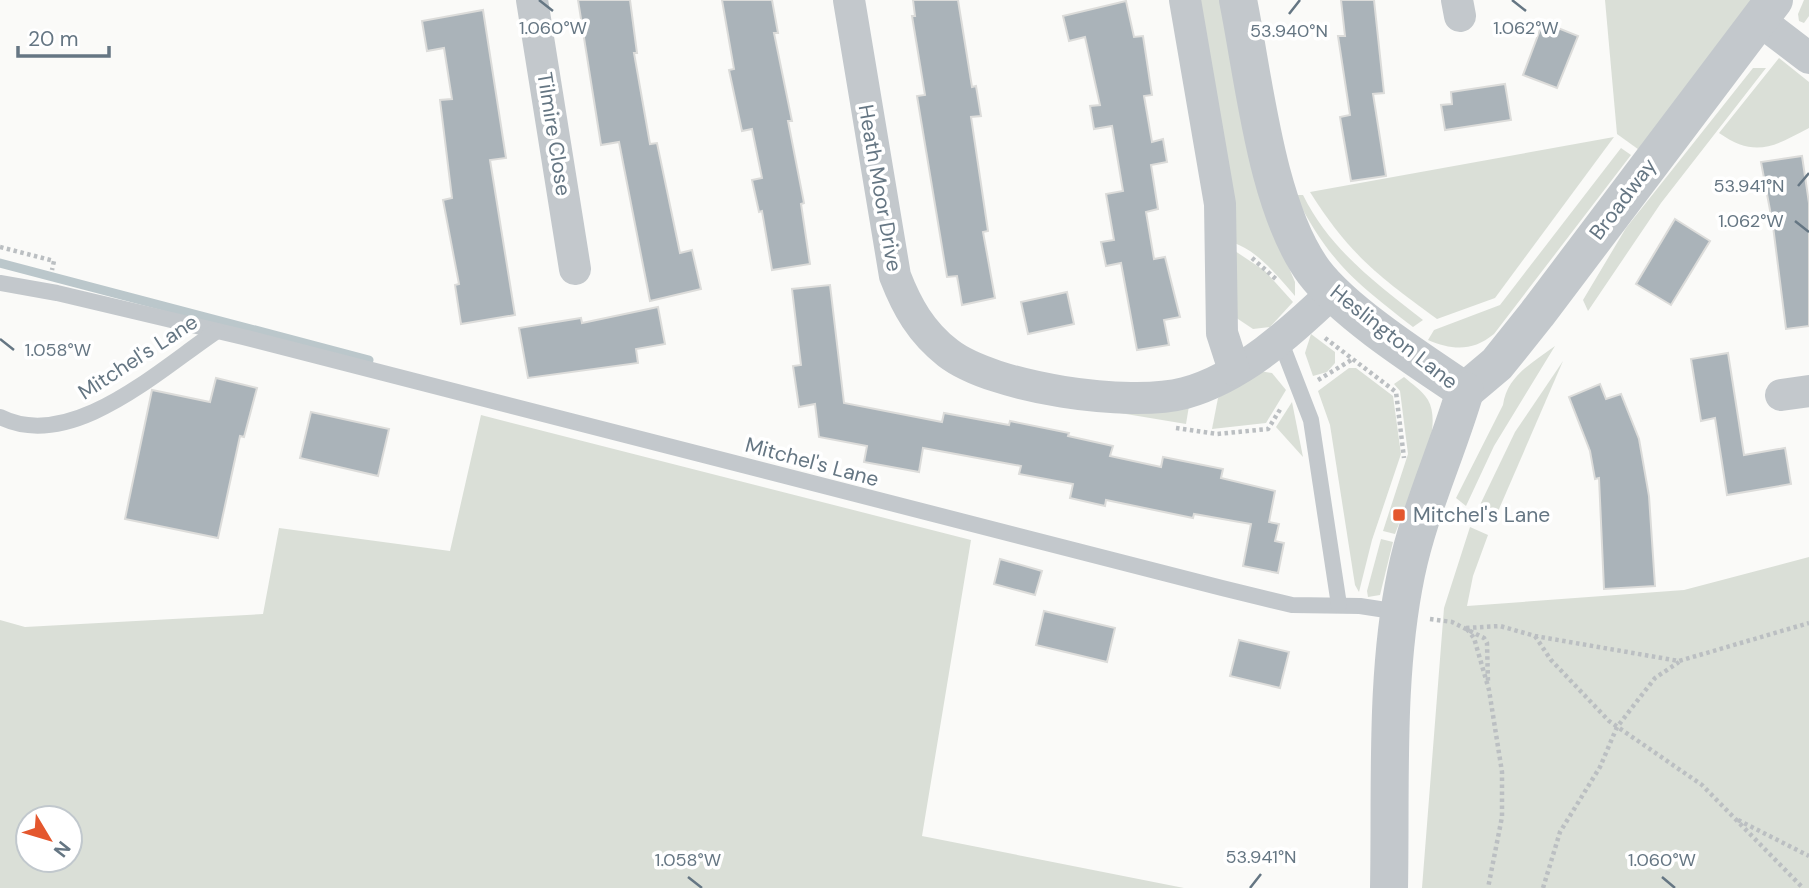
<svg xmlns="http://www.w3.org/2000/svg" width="1809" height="888" viewBox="0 0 1809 888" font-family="'DM Sans',sans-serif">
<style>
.green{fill:#dadfd7;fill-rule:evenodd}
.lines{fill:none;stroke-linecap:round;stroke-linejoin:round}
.stream{stroke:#bbc7cb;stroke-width:9}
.building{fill:#aab3b9;stroke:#dcdcda;stroke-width:2}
.path{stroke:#bbbfc2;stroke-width:4.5;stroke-dasharray:3.5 3.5;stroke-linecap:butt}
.service{stroke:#c3c8cc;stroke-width:16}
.minor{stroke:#c3c8cc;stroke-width:32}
.tertiary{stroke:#c3c8cc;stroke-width:38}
.ticks{fill:none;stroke:#657683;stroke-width:2.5}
.poi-dot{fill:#e4572e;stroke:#fff;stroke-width:2.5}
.labels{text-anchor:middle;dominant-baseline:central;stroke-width:7;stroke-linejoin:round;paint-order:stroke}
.street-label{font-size:21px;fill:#657683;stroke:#fff}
.poi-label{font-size:21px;fill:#657683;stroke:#fff;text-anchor:start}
.ticks-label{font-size:18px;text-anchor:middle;fill:#657683;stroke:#fff;stroke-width:7;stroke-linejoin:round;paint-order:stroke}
</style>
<rect width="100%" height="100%" fill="#fafaf8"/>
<g class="green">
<path d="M1197,0H1222L1265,212L1295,282V296C1277,276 1258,250 1231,242Z"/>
<path d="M1605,0H1759L1642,152L1617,134Z"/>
<path d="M1804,0H1809V16L1804,23L1799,21L1798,14Z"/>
<path d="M1779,58L1809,82V128C1773,147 1755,158 1719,133Z"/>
<path d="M1753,68H1766L1661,203L1588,311L1583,300L1626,228Z"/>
<path d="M1614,137L1495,298L1437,319C1378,276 1349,254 1310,192Z"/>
<path d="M1621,148L1631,155L1494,334C1472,352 1452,350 1428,340L1434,330L1500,305Z"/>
<path d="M1295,195H1303C1330,250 1376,283 1423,320L1413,327C1354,281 1330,263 1295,195Z"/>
<path d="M1232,249L1265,271L1293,302L1270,327L1253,329L1235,317Z"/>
<path d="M1311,334L1335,352V363L1327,372L1313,376L1305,353Z"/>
<path d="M1555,346L1494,446L1466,506L1456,498L1503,405C1507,376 1532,363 1555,346Z"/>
<path d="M1563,361L1493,523L1478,509L1515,432Z"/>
<path d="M1349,368H1356L1393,396L1401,454L1372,540L1359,592L1355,585L1330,425L1318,391Z"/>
<path d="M1259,371L1272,373L1286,390L1266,423L1212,429L1218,398Z"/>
<path d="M1404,377C1412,384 1422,390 1428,400C1446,432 1407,501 1395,534L1383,531L1408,454L1400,391L1394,384Z"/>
<path d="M1292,402L1303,457L1276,427Z"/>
<path d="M1189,406L1186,424L1120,413Z"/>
<path d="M481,415L971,540L922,836L1184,888H0V620L25,627L263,614L279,528L450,551ZM70,818V860H28V818Z"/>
<path d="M1470,527L1488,535L1473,576L1467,606L1684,590L1809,557V888H1422L1444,608Z"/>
<path d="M1381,539L1393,542L1380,595L1368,597L1367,591Z"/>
</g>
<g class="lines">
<path class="stream" d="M0,263L369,360"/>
</g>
<g class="building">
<path d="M578,0H630L637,53H634L650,144L657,143L680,253L692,250L701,289L650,301L619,142L601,145Z"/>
<path d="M722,0H772L778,33H774L792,121H788L804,203L801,204L810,264L772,270L762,211L759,212L752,180L762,178L752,129L742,131L729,70L734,69Z"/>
<path d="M913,0H958L972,87L976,86L981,116L971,117L988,231L983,232L995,298L962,305L957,276L947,277L917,96L925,95L912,16H915Z"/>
<path d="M1341,0H1374L1384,93L1373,94L1386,176L1351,181L1340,117L1350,115L1338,36H1345Z"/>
<path d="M1126,1L1134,37L1143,36L1152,95L1144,96L1152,142L1163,139L1167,162L1151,165L1158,209L1146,212L1154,259L1165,257L1180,317L1164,320L1169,345L1137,350L1121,263L1106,266L1101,242L1114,240L1106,194L1123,191L1112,126L1094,129L1090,106L1100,105L1085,37L1069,41L1063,16Z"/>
<path d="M483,10L506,158L490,160L515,315L461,324L455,285L459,284L443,200L452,198L440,100L452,99L444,48L427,51L422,21Z"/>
<path d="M1543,22L1578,36L1557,88L1523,75Z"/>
<path d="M1505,84L1511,120L1445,130L1441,105L1452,104L1451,92Z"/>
<path d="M1802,156L1809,203V326L1786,329L1773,226L1761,162Z"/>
<path d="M1675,219L1710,241L1671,305L1636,284Z"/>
<path d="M830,285L844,403L942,422L944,413L1009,425L1010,421L1069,433L1068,436L1113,446L1110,456L1161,467L1163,457L1223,469L1221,478L1275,491L1269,522L1279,524L1275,541L1284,543L1278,573L1243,566L1251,524L1194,514L1193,518L1106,500L1105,506L1070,498L1073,484L1019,474L1021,466L923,448L919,472L864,462L867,446L819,437L815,404L799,407L793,366L801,365L792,289Z"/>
<path d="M1067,292L1074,324L1028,334L1021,302Z"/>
<path d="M658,307L665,344L636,349L638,363L528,378L519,328L581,318L582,323Z"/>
<path d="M1728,353L1744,455L1785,448L1791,484L1727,495L1715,418L1701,421L1691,359Z"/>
<path d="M216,378L257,388L244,437L240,436L218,538L125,519L152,390L210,402Z"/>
<path d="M1600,384L1606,399L1621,394L1639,439L1649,496L1655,586L1604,589L1599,478L1595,479L1590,451L1569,397Z"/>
<path d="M311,412L389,429L378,476L300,458Z"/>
<path d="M1000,559L1042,571L1035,595L994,584Z"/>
<path d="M1044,611L1115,628L1107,662L1036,645Z"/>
<path d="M1239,640L1289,652L1280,688L1230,676Z"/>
</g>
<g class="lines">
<g class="path">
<path d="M0,247L54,261L52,270"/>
<path d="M1252,258L1277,280"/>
<path d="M1325,338L1396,392L1404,458"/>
<path d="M1318,380L1353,359"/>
<path d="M1176,428L1217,434L1268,429L1281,408"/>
<path d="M1430,619L1452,622L1484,638L1487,643L1488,682"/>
<path d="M1466,628L1500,626L1535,636L1679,661L1809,623"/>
<path d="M1467,629L1474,638L1489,690L1502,772V817L1488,888"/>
<path d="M1535,636L1551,660L1609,721L1702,785L1803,888"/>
<path d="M1738,820L1809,856"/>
<path d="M1543,888L1560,832L1600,767L1617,727L1655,678L1679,662"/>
</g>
<g class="service">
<path d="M0,283L57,293L243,337L1222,588L1292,605L1360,606L1399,612"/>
<path d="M1280,340L1311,420L1339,605"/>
<path d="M0,417C71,453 160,369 217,331"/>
</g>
<g class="minor">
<path d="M532,0L575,269"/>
<path d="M849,0L895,276C907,307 921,332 948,353C993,388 1130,408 1185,393C1242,377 1291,332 1333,292"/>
<path d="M1185,0L1220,204L1222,333L1234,370"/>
<path d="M1457,0L1460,16"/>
<path d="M1759,20L1809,58"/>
<path d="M1781,395L1809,391"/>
</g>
<g class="tertiary">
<path d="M1238,0C1254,79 1266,207 1314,272C1345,313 1422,362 1465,391"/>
<path d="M1465,391L1497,364L1537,314L1774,0"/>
<path d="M1389,888C1391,785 1385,676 1406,574C1419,511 1447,452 1465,391"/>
</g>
</g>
<path class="ticks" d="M539,0L553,11M1512,0L1526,11M1289,14L1300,0M1798,186L1809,173M1795,221L1809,232M0,339L14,350M688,877L702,888M1662,877L1675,888M1250,888L1261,874"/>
<rect class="poi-dot" x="1392" y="508" width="14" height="14" rx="3.5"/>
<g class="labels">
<g class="street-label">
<text transform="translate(554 134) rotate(81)">Tilmire Close</text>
<text transform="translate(880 188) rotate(80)">Heath Moor Drive</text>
<text transform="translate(1623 199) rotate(-53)">Broadway</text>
<text transform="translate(1394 337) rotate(38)">Heslington Lane</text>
<text transform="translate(138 357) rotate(-33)">Mitchel's Lane</text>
<text transform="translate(812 462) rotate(15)">Mitchel's Lane</text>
</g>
<g class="poi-label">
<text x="1413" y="515">Mitchel's Lane</text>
</g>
</g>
<g class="ticks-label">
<text x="1526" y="34">1.062°W</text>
<text x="553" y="34">1.060°W</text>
<text x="1289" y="37">53.940°N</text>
<text x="1749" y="192">53.941°N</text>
<text x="1751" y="227">1.062°W</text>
<text x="58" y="356">1.058°W</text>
<text x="1261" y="863">53.941°N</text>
<text x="688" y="866">1.058°W</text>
<text x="1662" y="866">1.060°W</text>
</g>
<g transform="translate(49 839) rotate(128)"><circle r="33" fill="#ffffff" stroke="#c1c8cd" stroke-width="2"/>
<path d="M0-5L12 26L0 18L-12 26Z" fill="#e4572e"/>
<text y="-10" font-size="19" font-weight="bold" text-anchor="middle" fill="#657683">N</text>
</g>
<path d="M18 46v10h91v-10" fill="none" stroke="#657683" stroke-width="3.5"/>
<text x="28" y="46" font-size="21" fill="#657683" stroke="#ffffff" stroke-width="5" paint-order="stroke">20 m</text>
</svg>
